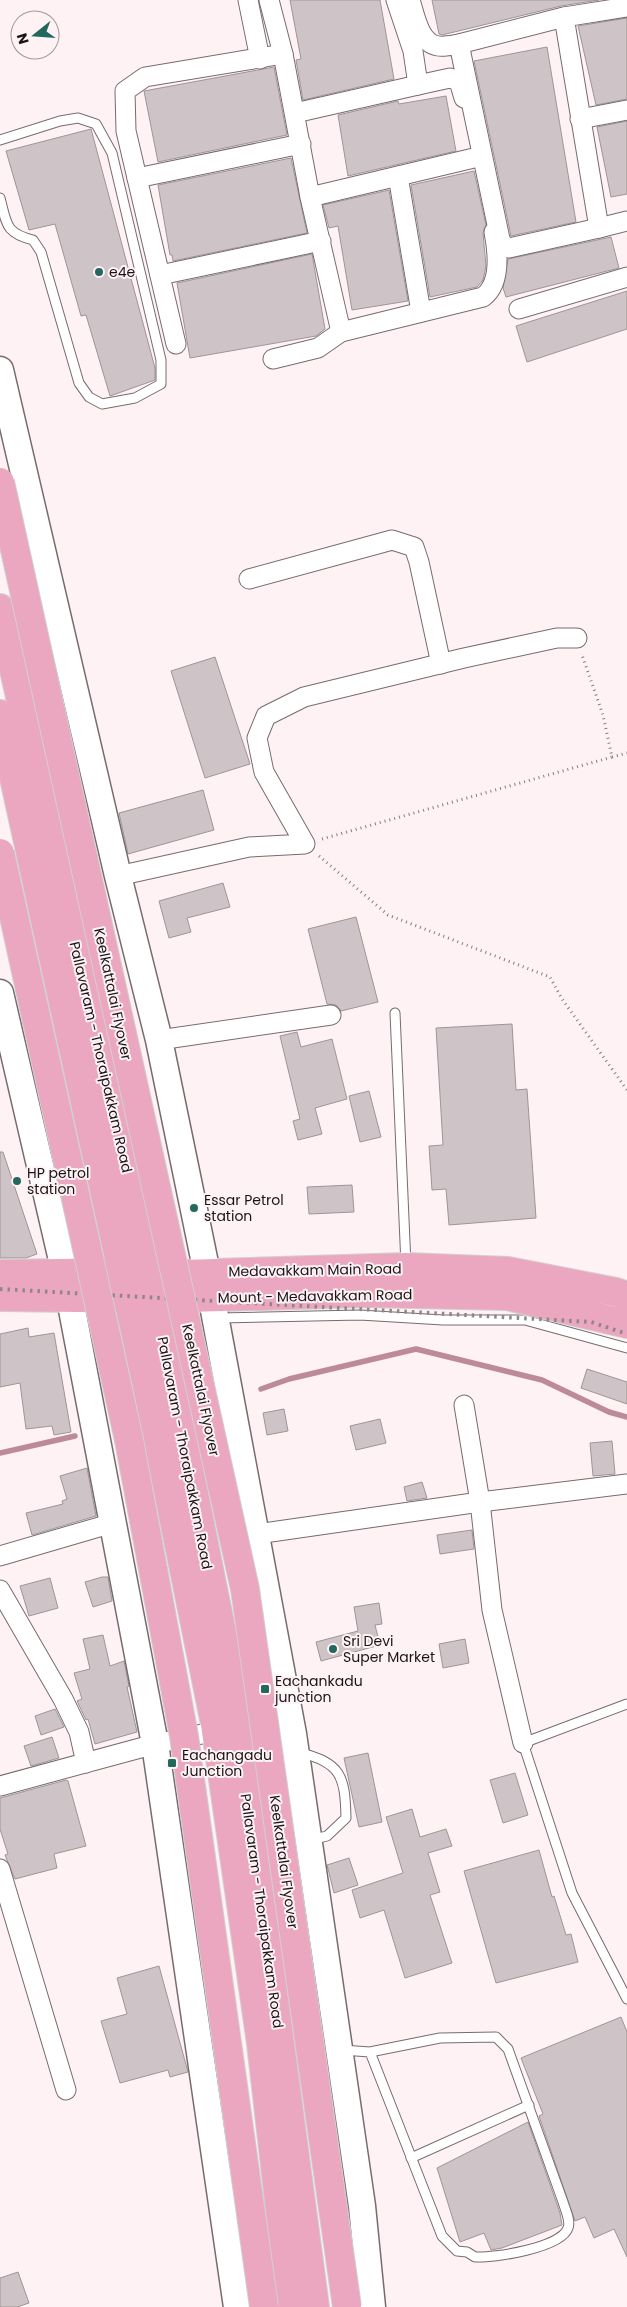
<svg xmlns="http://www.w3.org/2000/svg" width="627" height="2307" viewBox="0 0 627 2307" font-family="Poppins,sans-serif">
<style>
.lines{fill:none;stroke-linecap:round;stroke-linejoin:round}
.stream{stroke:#bc8a99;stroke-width:5.5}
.building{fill:#cec3c6;stroke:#9f9597}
.lane-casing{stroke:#766c6e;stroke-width:11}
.street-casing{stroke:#766c6e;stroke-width:21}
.secondary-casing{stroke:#766c6e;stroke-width:29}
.primary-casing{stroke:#d1d0d0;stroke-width:30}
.path{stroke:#867e80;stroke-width:3;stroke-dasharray:1 4;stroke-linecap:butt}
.lane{stroke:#fff;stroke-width:9}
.street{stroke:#fff;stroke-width:19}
.secondary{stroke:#fff;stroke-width:26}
.primary{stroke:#eba7bf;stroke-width:28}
.rail{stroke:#8e8688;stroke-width:4;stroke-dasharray:2.5 5;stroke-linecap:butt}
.primary-bridge-casing{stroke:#d1d0d0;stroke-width:30;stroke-linecap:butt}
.primary-bridge{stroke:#eba7bf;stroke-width:28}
.poi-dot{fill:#22685c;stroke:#fef2f5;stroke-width:2}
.labels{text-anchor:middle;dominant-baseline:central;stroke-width:4;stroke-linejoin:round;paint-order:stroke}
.poi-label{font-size:14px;fill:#191516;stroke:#fef2f5;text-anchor:start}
.street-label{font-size:14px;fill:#191516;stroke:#fef2f5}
</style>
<rect width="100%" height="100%" fill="#fef2f5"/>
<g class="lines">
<g class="stream">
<path d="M261,1389L289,1379L416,1349L542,1380L609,1412L627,1417"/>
<path d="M0,1453L75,1436"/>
</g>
</g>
<g class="building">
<path d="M290,0H380L394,79L303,100L296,60L301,59Z"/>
<path d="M432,0H599L561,6L442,35L439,34Z"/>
<path d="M627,18V99L596,105L578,26Z"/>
<path d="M547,47L576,222L511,236L474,61Z"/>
<path d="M274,67L287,135L158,162L144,91Z"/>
<path d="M446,96L456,151L348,176L338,115L398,101L399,104Z"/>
<path d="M627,121V194L611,197L597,127Z"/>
<path d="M91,129L155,368V380L110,396L86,315L81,316L55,224L29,230L6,151Z"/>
<path d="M291,158L307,233L173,261L172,255H170L158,185Z"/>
<path d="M474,171L486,225L483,233L486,266L483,280L477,287L430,297L411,185Z"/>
<path d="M389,190L408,301L352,310L338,226L329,228L323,205Z"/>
<path d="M611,237L619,268L506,297L503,288L508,259Z"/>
<path d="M312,254L325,329L316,336L190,358L177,283Z"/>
<path d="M627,291V329L527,362L516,326Z"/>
<path d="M215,657L250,764L205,778L171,671Z"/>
<path d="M203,790L214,830L128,854L119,813Z"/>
<path d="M223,883L230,907L187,918L191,932L169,938L159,901Z"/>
<path d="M356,917L378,1002L341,1011L336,1005L327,1004L308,929Z"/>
<path d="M512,1024L516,1090L527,1089L536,1218L449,1225L446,1189L432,1190L429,1146L443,1145L436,1028Z"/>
<path d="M297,1032L301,1047L332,1039L347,1099L315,1108L322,1134L298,1140L293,1121L300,1119L280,1036Z"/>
<path d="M369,1091L381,1137L360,1142L349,1096Z"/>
<path d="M0,1152H3L37,1254L26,1258H0Z"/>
<path d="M352,1185L354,1212L309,1214L307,1187Z"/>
<path d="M28,1328L29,1337L54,1333L71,1432L54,1435L52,1426L26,1429L20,1383L0,1387V1334Z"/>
<path d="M587,1369L627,1382V1404L581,1388Z"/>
<path d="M284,1409L288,1431L267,1435L263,1413Z"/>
<path d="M380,1419L386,1443L356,1450L350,1426Z"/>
<path d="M612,1441L615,1474L593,1476L590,1443Z"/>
<path d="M87,1468L96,1516L32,1535L26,1513L63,1504L62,1501L67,1499L60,1476Z"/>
<path d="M422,1482L427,1498L407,1501L404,1487Z"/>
<path d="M472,1530L474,1549L440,1554L437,1535Z"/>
<path d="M102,1577H108L112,1601L93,1607L85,1582Z"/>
<path d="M50,1578L58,1608L29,1616L20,1586Z"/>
<path d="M379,1603L382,1624L375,1625L380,1645L321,1661L316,1642L358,1631L354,1607Z"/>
<path d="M103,1635L110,1666L124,1661L129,1686L127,1687L137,1732L95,1744L88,1719L86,1720L77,1701L82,1699L74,1673L90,1669L83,1639Z"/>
<path d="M465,1639L469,1663L443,1668L439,1644Z"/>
<path d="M55,1709L64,1727L41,1735L35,1716Z"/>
<path d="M52,1737L59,1758L31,1766L24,1746Z"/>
<path d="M368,1753L382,1822L359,1827L344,1758Z"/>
<path d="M515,1773L528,1815L503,1823L490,1780Z"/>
<path d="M66,1780L68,1781L86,1846L54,1854L57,1868L15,1879L7,1860L5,1855L8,1854L0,1829V1798Z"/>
<path d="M412,1809L420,1837L446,1829L452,1846L428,1853L440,1892L430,1895L452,1963L405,1978L384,1910L360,1918L352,1890L403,1873L386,1817Z"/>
<path d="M539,1850L552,1897L554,1896L566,1935L571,1934L578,1962L496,1983L464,1871Z"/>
<path d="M349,1858L358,1885L334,1893L327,1865Z"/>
<path d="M159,1966L188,2072L170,2077L168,2070L120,2083L101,2021L127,2014L117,1978Z"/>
<path d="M621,2017L627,2032V2257L614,2229L594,2238L585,2217L575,2221L539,2116L543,2114L521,2058Z"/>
<path d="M528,2122L560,2213L562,2225L502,2248L491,2250L484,2233L460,2242L437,2168Z"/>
<path d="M18,2272L29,2303L17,2307H0V2278Z"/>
</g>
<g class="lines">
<g class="lane-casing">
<g id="lane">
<path d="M0,140L60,121L78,118L96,124L112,153L161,360V384L135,398L102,404L89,397L79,383L41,252L33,240C5,233 7,224 0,198"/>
<path d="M395,1013L406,1265"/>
<path d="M219,1318L360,1315L443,1320H525L627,1348"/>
<path d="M627,1704L523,1743L572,1893L627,1999"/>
<path d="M298,1752C341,1763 345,1775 346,1818L327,1836L310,1840"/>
<path d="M342,2050L370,2052L440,2038L496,2037L508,2049L563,2202C565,2209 571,2221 568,2228C561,2248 494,2258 475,2257L467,2252L457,2251L442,2236L370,2052"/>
<path d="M411,2158L529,2105"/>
</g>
</g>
<g class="street-casing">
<g id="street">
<path d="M248,0L260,59"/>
<path d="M269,0L283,54L310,197L341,332"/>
<path d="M396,0L413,51L418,85L450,78L459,81L464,98"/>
<path d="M410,0C415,15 419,43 438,46C445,47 453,45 459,44L500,239L504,247L509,248L599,228L564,17"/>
<path d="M459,44L564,17L627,7"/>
<path d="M295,113L418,85"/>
<path d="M580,119L627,110"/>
<path d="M398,176L421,312"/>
<path d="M137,178L301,144"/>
<path d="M310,197L478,157"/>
<path d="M599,228L627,221"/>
<path d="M160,275L321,241"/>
<path d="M519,309L627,277"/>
<path d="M176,344L126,131L125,91L145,77L283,54"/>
<path d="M273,359L318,348L341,332L483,297C501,284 498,253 494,232"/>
<path d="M249,579L392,540L414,547L419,562L441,664"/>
<path d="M118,876L249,847L305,844L264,772L257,738L266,716L304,697L464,658L557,638H577"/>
<path d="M159,1040L331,1015"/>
<path d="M464,1405L480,1502L492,1610L523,1743"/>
<path d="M257,1534L480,1502L627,1484"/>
<path d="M0,1556L113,1523"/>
<path d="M0,1590L63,1699L79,1732L86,1763"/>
<path d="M0,1786L155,1744L216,1731"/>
<path d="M0,1869L66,2090"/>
</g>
</g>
<g class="secondary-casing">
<g id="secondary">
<path d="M0,370L118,876L159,1040L207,1273L293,1734L362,2206L372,2307"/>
<path d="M0,993L65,1273L155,1744L237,2307"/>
</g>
</g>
<g class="primary-casing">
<g id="primary">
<path d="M0,608L150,1275L232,1683L315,2307"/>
<path d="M0,714L146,1381L215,1724L261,2043L291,2307"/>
<path d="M0,1274L121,1272L150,1275L407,1267L508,1271L616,1292L627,1296"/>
<path d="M0,1297L154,1299L363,1293L507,1296L627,1324"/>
</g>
</g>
<g class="path">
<path d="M612,757L627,753"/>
<path d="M322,839L612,757L603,715L582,655"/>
<path d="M319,856L388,915L550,977L562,999L627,1090"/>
</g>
<use href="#lane" class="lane"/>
<use href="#street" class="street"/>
<use href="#secondary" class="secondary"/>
<use href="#primary" class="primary"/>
<path class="rail" d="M0,1289L591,1322L627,1334"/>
<g class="primary-bridge-casing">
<g id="primary-bridge">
<path d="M0,482L245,1589L347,2307"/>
<path d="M0,853L129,1440L184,1736L264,2307"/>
</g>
</g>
<use href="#primary-bridge" class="primary-bridge"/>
</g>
<g class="poi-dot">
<circle cx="99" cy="272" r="5"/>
<circle cx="17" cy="1181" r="5"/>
<circle cx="194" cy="1208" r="5"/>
<circle cx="333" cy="1649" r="5"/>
<rect x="260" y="1684" width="10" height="10" rx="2.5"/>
<rect x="167" y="1758" width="10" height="10" rx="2.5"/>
</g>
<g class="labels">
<g class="poi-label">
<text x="109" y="272">e4e</text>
<text x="27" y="1173">HP petrol<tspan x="27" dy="16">station</tspan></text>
<text x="204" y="1200">Essar Petrol<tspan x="204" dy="16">station</tspan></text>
<text x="343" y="1641">Sri Devi<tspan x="343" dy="16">Super Market</tspan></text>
<text x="275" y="1681">Eachankadu<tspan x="275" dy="16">junction</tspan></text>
<text x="182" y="1755">Eachangadu<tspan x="182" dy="16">Junction</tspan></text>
</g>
<g class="street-label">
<text transform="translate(113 994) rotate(78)">Keelkattalai Flyover</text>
<text transform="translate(101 1057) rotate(77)">Pallavaram - Thoraipakkam Road</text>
<text transform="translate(315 1270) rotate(-1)">Medavakkam Main Road</text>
<text transform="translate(315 1296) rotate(-1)">Mount - Medavakkam Road</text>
<text transform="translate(201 1390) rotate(78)">Keelkattalai Flyover</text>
<text transform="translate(185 1453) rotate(79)">Pallavaram - Thoraipakkam Road</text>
<text transform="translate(284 1862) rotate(82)">Keelkattalai Flyover</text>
<text transform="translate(262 1911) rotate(82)">Pallavaram - Thoraipakkam Road</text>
</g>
</g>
<g transform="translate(35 35) rotate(253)"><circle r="24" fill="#fef2f5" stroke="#a29a9c"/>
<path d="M0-4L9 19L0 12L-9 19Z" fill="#22685c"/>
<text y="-8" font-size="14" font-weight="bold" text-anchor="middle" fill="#191516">N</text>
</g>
</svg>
